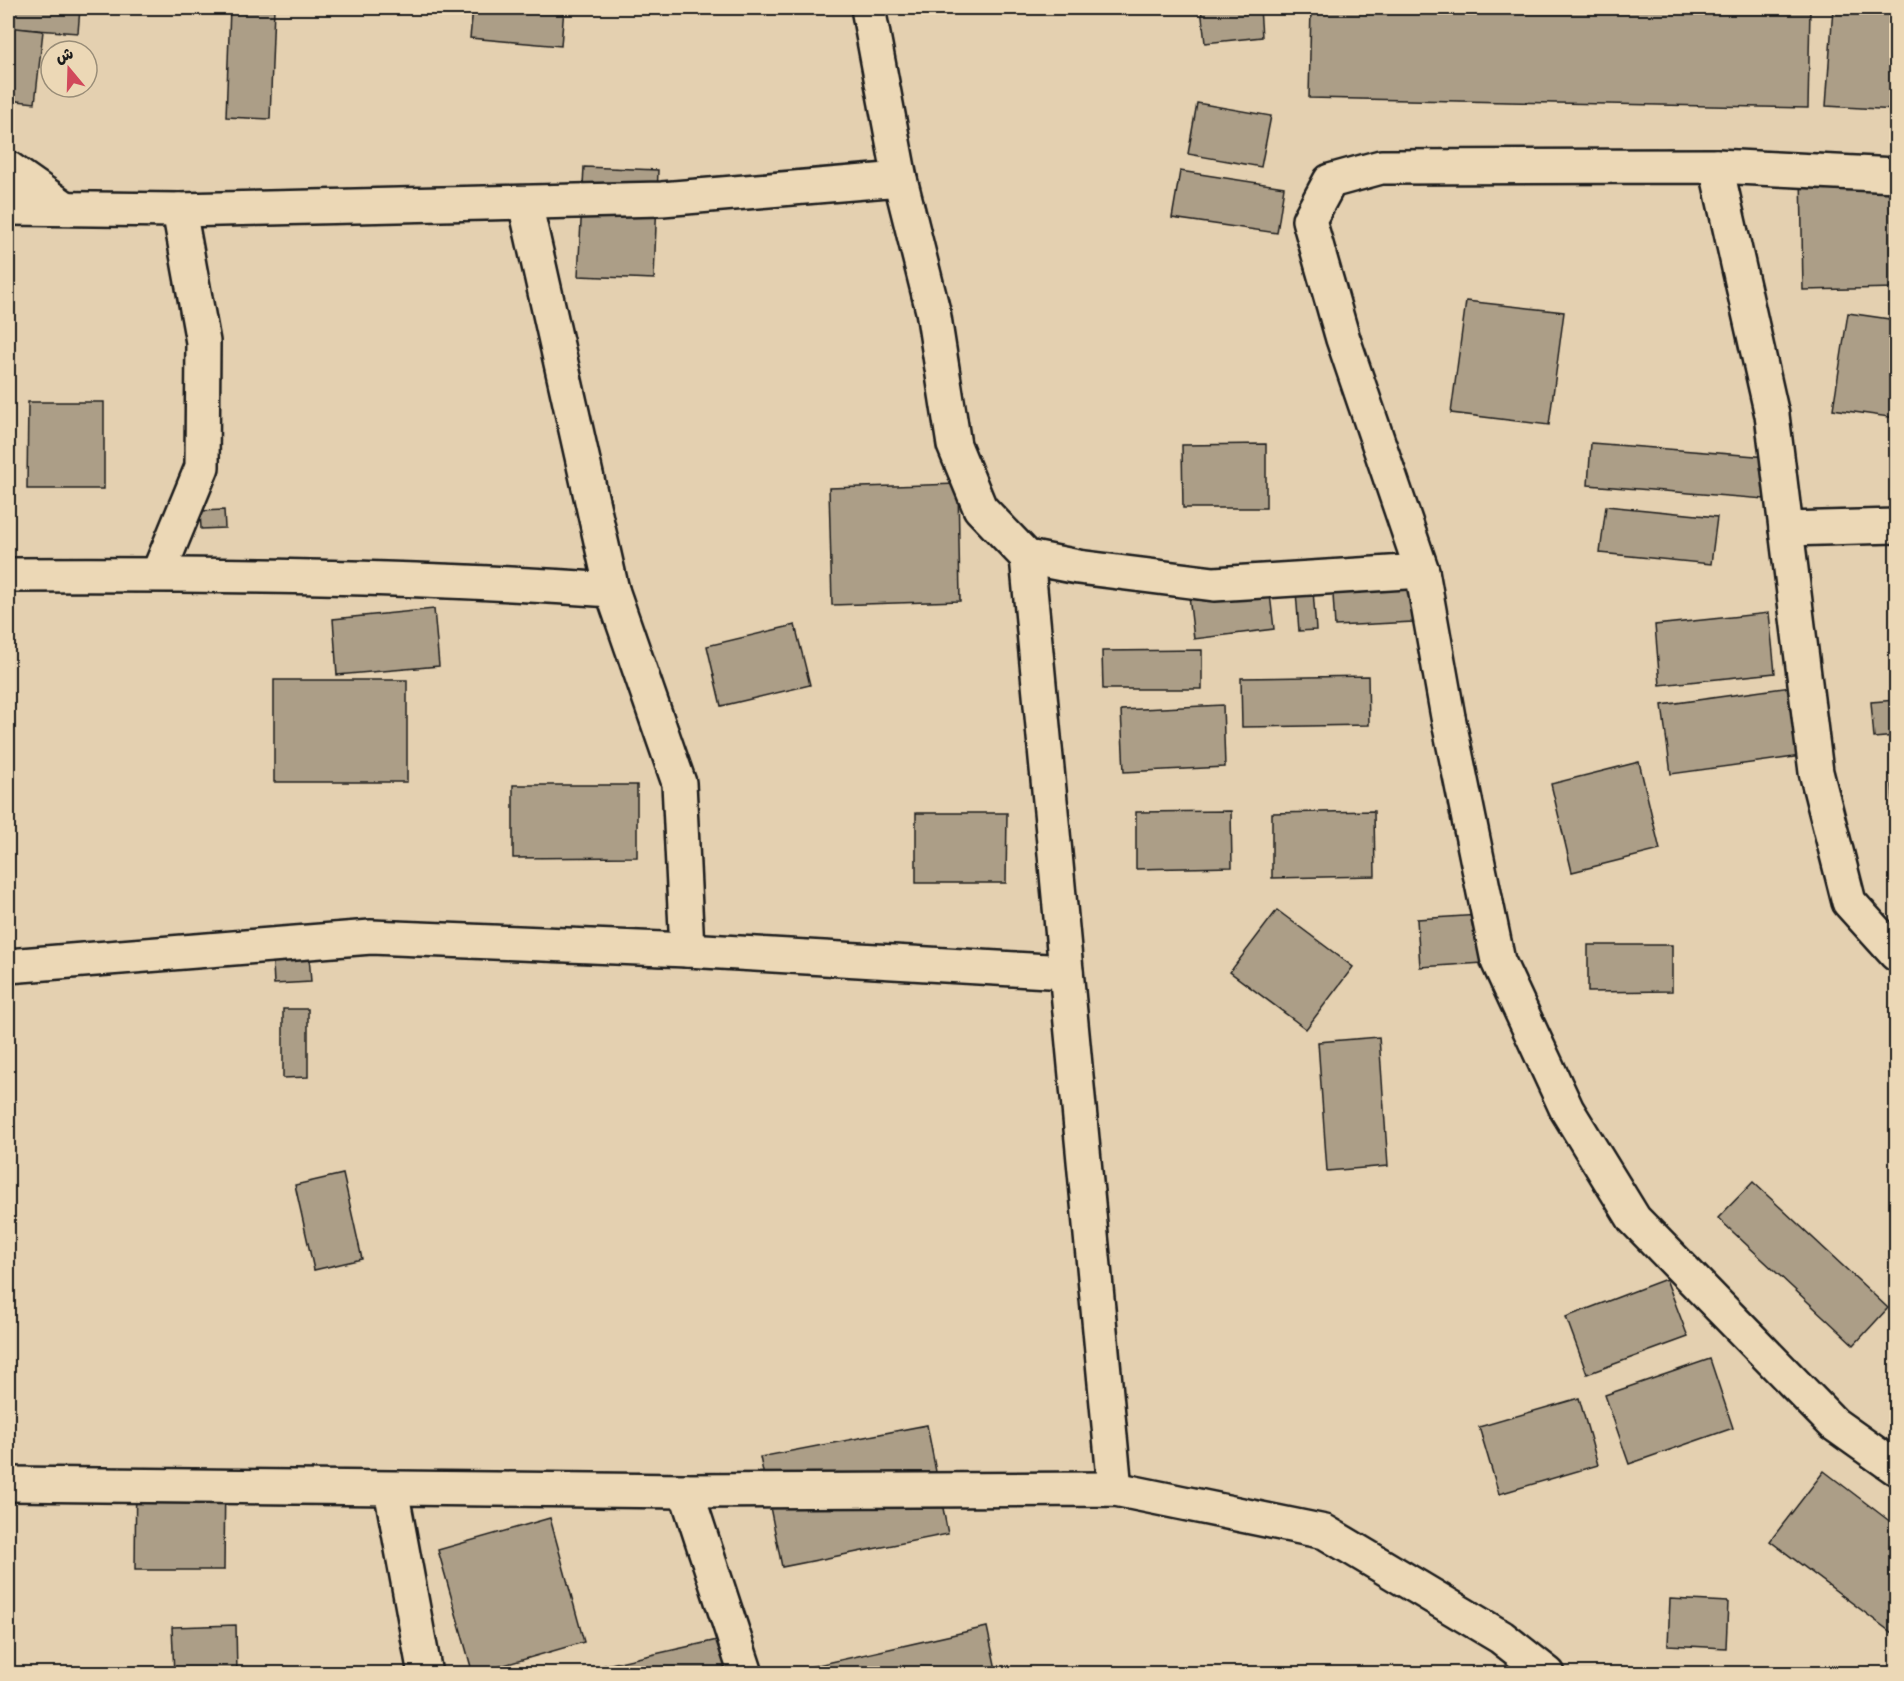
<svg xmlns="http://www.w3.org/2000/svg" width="1904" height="1681" viewBox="0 0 1904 1681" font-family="'Indie Flower','Playpen Sans Arabic',sans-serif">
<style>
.building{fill:#ac9e87;stroke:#1c1c1c;stroke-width:1.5}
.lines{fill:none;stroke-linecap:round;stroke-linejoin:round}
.street-casing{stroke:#1c1c1c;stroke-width:38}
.street{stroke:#ecd8b6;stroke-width:33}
</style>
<rect width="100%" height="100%" fill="#e4d0b0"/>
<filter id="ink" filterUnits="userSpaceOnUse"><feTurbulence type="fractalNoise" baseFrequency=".0167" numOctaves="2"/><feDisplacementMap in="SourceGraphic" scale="12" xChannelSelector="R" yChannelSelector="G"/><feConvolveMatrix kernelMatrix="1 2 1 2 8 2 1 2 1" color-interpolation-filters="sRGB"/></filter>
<g filter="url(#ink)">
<g class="building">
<path d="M8,8H80L78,33L8,28Z"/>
<path d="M230,8H274L270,119L226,117Z"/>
<path d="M473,8H564L561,46L470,38Z"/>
<path d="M1201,8H1260L1262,37L1205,43Z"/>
<path d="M1311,8H1810L1808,108L1309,98Z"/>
<path d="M1833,8H1896V110L1826,106Z"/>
<path d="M8,27L43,31L35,103L8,100Z"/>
<path d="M1197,103L1271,116L1261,167L1188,154Z"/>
<path d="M584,167L658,170L654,279L578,276Z"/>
<path d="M1896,170V288L1803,290L1801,171Z"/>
<path d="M1180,171L1284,187L1277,233L1172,218Z"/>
<path d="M1466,301L1564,312L1549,425L1451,413Z"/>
<path d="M1848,313L1896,320V418L1833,409Z"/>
<path d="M28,402H104V489H27Z"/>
<path d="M1591,443L1768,457L1765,499L1588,485Z"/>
<path d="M1266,444V508H1183L1182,445Z"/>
<path d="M958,484L960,601L832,605L829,488Z"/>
<path d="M1606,506L1717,517L1711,564L1600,553Z"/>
<path d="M224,510L225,528L201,529L200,511Z"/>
<path d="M1311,564L1316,630L1299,631L1294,565Z"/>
<path d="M1267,568L1274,629L1194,639L1187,578Z"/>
<path d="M1410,574L1413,622L1335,626L1332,579Z"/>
<path d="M434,609L439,666L337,675L333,619Z"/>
<path d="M1769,613L1775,673L1660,685L1655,625Z"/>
<path d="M795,625L810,685L721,706L707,646Z"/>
<path d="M1202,650V689H1103L1102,651Z"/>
<path d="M1368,676L1369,725L1242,727L1241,678Z"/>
<rect x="274" y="680" width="133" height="102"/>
<path d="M1791,687L1801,756L1671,774L1662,705Z"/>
<path d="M1896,700V736L1874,738L1871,702Z"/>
<path d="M1223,705L1225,767L1124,772L1121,710Z"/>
<path d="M1891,755H1896V829H1894Z"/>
<path d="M1639,762L1660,850L1572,872L1551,784Z"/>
<path d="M513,785H637V857L513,858Z"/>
<path d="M1231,811L1232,867L1136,869V812Z"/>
<path d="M1374,811L1375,876L1272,878V813Z"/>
<path d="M916,813H1007L1006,883H916Z"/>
<path d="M1277,910L1353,967L1306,1029L1230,972Z"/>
<path d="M1480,915L1483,963L1420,967L1417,919Z"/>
<path d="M308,942L311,982L274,984L272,944Z"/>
<path d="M1588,945H1672V991L1588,992Z"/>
<path d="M283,1009H308V1077L283,1078Z"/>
<path d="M1379,1037L1388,1166L1327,1171L1318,1042Z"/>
<path d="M343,1174L362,1259L314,1270L295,1185Z"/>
<path d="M1753,1182L1888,1308L1854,1345L1718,1218Z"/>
<path d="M1666,1279L1688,1337L1587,1374L1566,1317Z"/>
<path d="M1710,1359L1733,1428L1629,1464L1605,1395Z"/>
<path d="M1579,1398L1598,1465L1499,1494L1479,1427Z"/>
<path d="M927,1425L948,1534L782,1567L760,1457Z"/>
<path d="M136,1469H225L224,1570H135Z"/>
<path d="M1824,1471L1896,1526V1636L1770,1541Z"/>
<path d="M550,1518L584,1642L473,1674L438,1550Z"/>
<path d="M1670,1599L1728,1602L1726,1648L1668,1645Z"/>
<path d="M236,1625L237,1674H174L172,1627Z"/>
<path d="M987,1627L997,1674H811L809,1667Z"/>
<path d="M722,1639L730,1674H598L597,1667Z"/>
<rect x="8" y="1666" width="5" height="8"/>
<rect x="103" y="1667" width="74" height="7"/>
</g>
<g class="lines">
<g class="street-casing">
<g id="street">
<path d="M868,8L900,179L933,311L954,445L980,508L1027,557L1078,567L1214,584L1422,571"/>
<path d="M1716,166L1772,415L1816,772L1849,902L1896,954"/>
<path d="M8,168L65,208"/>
<path d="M1896,175L1716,166L1381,167L1330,181L1309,220L1343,339L1422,571L1448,717L1498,961L1567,1110L1634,1219L1834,1424L1896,1468"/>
<path d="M525,203L612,590L679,783L687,950"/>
<path d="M8,208L179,210L662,199L900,179"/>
<path d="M1786,529L1896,526"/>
<path d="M1027,557L1115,1489"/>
<path d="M158,574L202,467L203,342L179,210"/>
<path d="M8,575C209,574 411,576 612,590"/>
<path d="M8,966L371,937L687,950L1066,972"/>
<path d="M8,1484L686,1491L1115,1489L1325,1532L1501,1637L1548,1674"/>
<path d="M391,1489L425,1674"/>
<path d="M686,1491L746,1674"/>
</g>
</g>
<use href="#street" class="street"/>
</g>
</g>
<rect width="1904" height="1681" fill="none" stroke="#ecd8b6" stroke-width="30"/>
<rect x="15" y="15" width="1874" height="1651" fill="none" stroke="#1c1c1c" stroke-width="2" filter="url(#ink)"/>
<g transform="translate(69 69) rotate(341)"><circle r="28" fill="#ecd8b6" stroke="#998d78" stroke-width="1.5"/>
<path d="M0-4.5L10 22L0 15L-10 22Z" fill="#d1495b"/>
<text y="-9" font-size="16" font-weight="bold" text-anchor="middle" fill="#1c1c1c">ش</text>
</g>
</svg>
